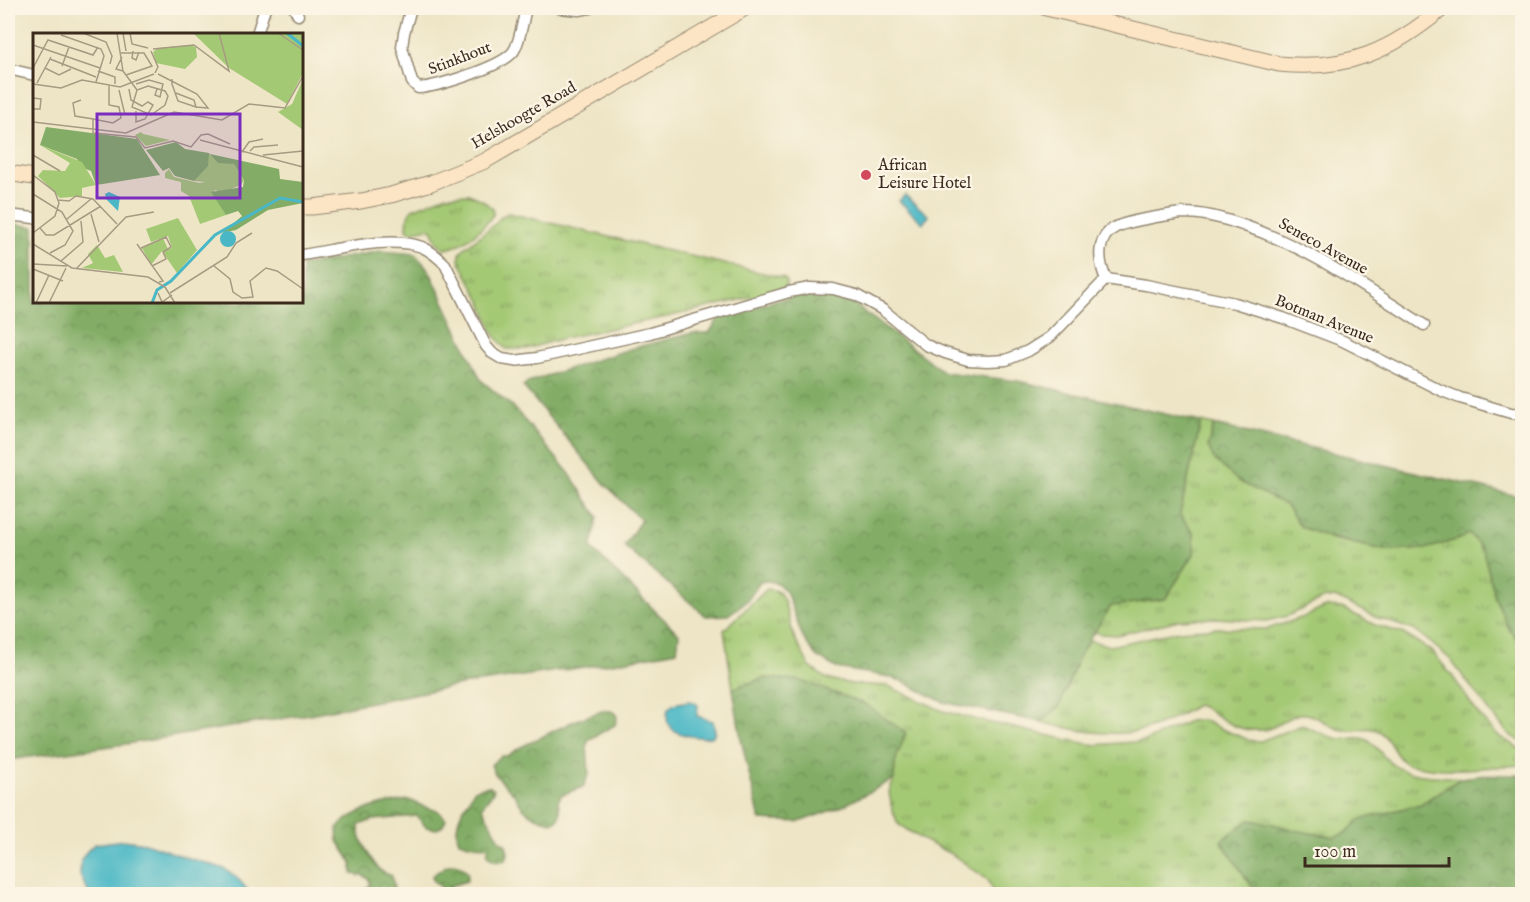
<svg xmlns="http://www.w3.org/2000/svg" width="1530" height="902" viewBox="0 0 1530 902" font-family="'IM FELL English',serif">
<style>
.grass{fill:url(#grass-tufts);stroke:#707a49;stroke-width:1.5}
.forest{fill:url(#forest-crowns);stroke:#5f6c42;stroke-width:1.5}
.water{fill:#49b7c5;stroke:#427072;stroke-width:1.5}
.lines{fill:none;stroke-linecap:round;stroke-linejoin:round}
.minor-casing{stroke:#948872;stroke-width:13}
.secondary-casing{stroke:#948872;stroke-width:17}
.minor{stroke:#fff;stroke-width:10}
.secondary{stroke:#fce5c4;stroke-width:15}
.poi-dot{fill:#d1495b;stroke:#fcf5e5;stroke-width:2}
.labels{text-anchor:middle;dominant-baseline:central;stroke-width:4.5;stroke-linejoin:round;paint-order:stroke}
.street-label{font-size:16px;fill:#3b2a1e;stroke:#fcf5e5}
.poi-label{font-size:16px;fill:#3b2a1e;stroke:#fcf5e5;text-anchor:start}
.inset-river{fill:none;stroke:#49b7c5;stroke-width:3}
.inset-road{fill:none;stroke:#a69a83;stroke-width:1.5}
.view{fill:#7b2cbf;fill-opacity:0.15;stroke:#7b2cbf;stroke-width:3}
.inset-edge{fill:none;stroke:#3b2a1e;stroke-width:3}
</style>
<defs>
<pattern id="grass-tufts" width="24" height="20" patternUnits="userSpaceOnUse" patternTransform="scale(1.5)"><rect width="24" height="20" fill="#a4c974"/><path d="M3 7l-1-3M5 7V3M7 7l1-3M15 17l-1-3M17 17v-4M19 17l1-3" fill="none" stroke="#87a35f"/></pattern>
<pattern id="forest-crowns" width="20" height="18" patternUnits="userSpaceOnUse" patternTransform="scale(1.5)"><rect width="20" height="18" fill="#83ad66"/><path d="M2 6a3 3 0 1 1 6 0M12 15a3 3 0 1 1 6 0" fill="none" stroke="#6c8d53"/></pattern>
</defs>
<rect width="100%" height="100%" fill="#fcf5e5"/>
<filter id="ink" filterUnits="userSpaceOnUse"><feTurbulence type="fractalNoise" baseFrequency=".0167" numOctaves="2"/><feDisplacementMap in="SourceGraphic" scale="12" xChannelSelector="R" yChannelSelector="G"/><feConvolveMatrix kernelMatrix="1 2 1 2 8 2 1 2 1" color-interpolation-filters="sRGB"/></filter>
<filter id="wash" filterUnits="userSpaceOnUse"><feTurbulence type="fractalNoise" baseFrequency=".008" numOctaves="4" result="noise"/><feDisplacementMap in="SourceGraphic" scale="24" xChannelSelector="R" yChannelSelector="G"/><feGaussianBlur stdDeviation="1.35" result="paint"/><feColorMatrix in="noise" values="0 0 0 0 0 0 0 0 0 0 0 0 0 0 0 0 0 1.4 0 .05"/><feComposite in="paint" operator="in"/></filter>
<g filter="url(#wash)">
<rect width="100%" height="100%" fill="#eee5c6"/>
<g class="grass">
<path d="M469,194L482,200L493,209V215C481,230 466,245 446,249L437,243L433,231L429,228L411,232L407,229L408,216L412,209L447,195Z"/>
<path d="M508,213L784,278L786,282V288L769,293L671,316L564,338L526,349H506L493,333L483,305L459,260L461,251L496,223L501,217Z"/>
<path d="M1201,422L1214,425L1208,446L1238,481L1286,505L1301,527L1332,539L1389,551L1425,549L1462,538L1469,532L1483,550L1510,631L1522,642V742L1511,736L1490,712L1450,659L1431,643L1414,630L1378,618L1335,597L1322,599L1288,616L1266,621L1216,618L1179,620L1117,635L1101,634L1094,632L1111,606L1165,599L1194,554V534L1180,514Z"/>
<path d="M767,589L774,590L780,593L784,601L794,637L810,667L827,679L852,684L888,686L943,711L982,721L1093,745L1146,741L1189,721L1203,720L1219,728L1249,740L1258,742L1302,725C1315,730 1328,738 1342,739C1348,739 1355,737 1361,738C1376,741 1381,757 1393,765C1413,778 1438,775 1461,778L1421,804L1359,820L1346,833L1334,837L1298,831L1273,824L1249,820L1221,841L1257,894H994L988,880L953,855L923,840L898,824L892,808L889,792L894,779L895,762L905,733L863,703L764,678L733,689L724,630Z"/>
<path d="M1326,607L1342,608L1375,625L1402,633L1432,651L1453,677L1478,714L1497,735L1522,750V765C1488,767 1452,773 1418,766C1414,765 1408,765 1405,763C1393,755 1391,739 1379,731C1367,725 1356,732 1343,730C1330,728 1319,716 1306,714C1291,711 1279,728 1264,730C1252,731 1239,729 1229,723C1216,717 1213,710 1197,705C1181,715 1162,725 1143,730C1112,738 1072,730 1041,722L1059,707L1080,654L1089,640L1110,646L1179,631L1216,628L1267,629L1304,617Z"/>
</g>
<g class="forest">
<path d="M8,223L34,227V302H302V264L306,265L380,251L415,254L429,270L481,380L515,409L569,473L598,517L591,548L679,634L677,651L612,663L460,685L304,715L126,744L8,760Z"/>
<path d="M819,292L851,302L944,372L1018,381L1201,422L1180,514L1194,534V554L1165,599L1111,606L1080,654L1059,707L1041,722L943,702L902,681L885,676L836,668L816,656L803,638L786,591L777,583L767,581L760,582L748,600L728,615L706,616L624,546L641,520L604,483L523,386L528,382L633,348L692,333H709L719,318L777,300Z"/>
<path d="M1214,425L1522,497V642L1510,631L1495,598L1483,550L1469,533L1462,538L1425,549L1389,551L1332,538L1301,527L1286,505L1238,481L1214,459L1208,446Z"/>
<path d="M764,678L798,680L863,703L906,733L895,762L894,779L843,806L799,822L760,820L741,739L733,689Z"/>
<path d="M602,711H611L616,714L617,718L615,725L588,740L587,747L589,774L583,787L561,795L558,802C560,811 562,815 555,822C542,821 528,815 520,804C517,800 516,796 512,792C503,782 496,779 491,765L496,760L502,756H507L521,747L574,721Z"/>
<path d="M1486,775H1522V894H1257L1221,841L1249,820L1273,824L1298,831L1334,837L1346,833L1359,820L1421,804L1461,778Z"/>
<path d="M490,786L494,789C492,796 486,800 482,807L500,840L506,845L508,853L506,860C498,862 491,861 487,854L489,847L469,844L459,841C454,829 459,815 466,805C470,799 470,793 476,789C481,787 485,787 490,786Z"/>
<path d="M409,800C421,804 424,809 437,810L446,819L443,825L437,829L426,827L417,816L373,820L359,825C358,838 370,859 379,869C382,873 387,874 392,876L394,888L387,894H359L370,885L369,879L362,875L359,876L352,873V863L338,841L337,828C355,809 384,803 409,800Z"/>
<path d="M452,864C459,864 464,867 468,874L467,881L450,886L452,890L464,894H446L440,886L434,882L432,876L446,866Z"/>
</g>
<g class="water">
<path d="M905,195L929,216L923,223L899,201Z"/>
<path d="M689,701L694,702L698,705L697,716L713,721L715,731L713,736C704,740 677,735 671,728C666,722 666,716 668,709L674,704Z"/>
<path d="M124,840L145,843L182,856L225,869L239,880L251,894H89L80,875L81,860L87,851L95,844Z"/>
</g>
</g>
<g filter="url(#ink)">
<g class="lines">
<g class="minor-casing">
<g id="minor">
<path d="M294,8L298,15"/>
<path d="M411,8L404,33L402,47L412,82L418,88C437,87 501,67 513,52C520,43 523,19 526,8"/>
<path d="M559,8L579,10L590,8"/>
<path d="M257,34L265,8"/>
<path d="M8,69L34,75"/>
<path d="M8,215L34,218"/>
<path d="M302,255C337,250 389,235 422,247C431,251 438,257 445,264L486,346L492,353L502,359L514,361L537,358L650,333L789,292L810,288L833,289L856,295L883,310L926,345L945,353L968,360L988,361L1006,360L1028,351L1050,337L1106,279"/>
<path d="M1106,279L1146,285L1235,303L1283,318L1343,341L1440,390L1460,398L1511,413L1522,414"/>
<path d="M1106,279C1098,261 1096,237 1116,227C1127,222 1139,220 1151,218C1162,216 1172,214 1183,213C1204,213 1226,219 1245,226C1310,248 1366,288 1424,325"/>
</g>
</g>
<g class="secondary-casing">
<g id="secondary">
<path d="M1046,8L1279,64C1348,71 1391,51 1443,8"/>
<path d="M8,173L34,177"/>
<path d="M302,207H312L361,201L391,195L431,183L485,161L745,8"/>
</g>
</g>
<use href="#minor" class="minor"/>
<use href="#secondary" class="secondary"/>
</g>
</g>
<circle class="poi-dot" cx="866" cy="175" r="6"/>
<g class="labels">
<g class="street-label">
<text transform="translate(460 59) rotate(-21)">Stinkhout</text>
<text transform="translate(524 116) rotate(-30)">Helshoogte Road</text>
<text transform="translate(1323 247) rotate(29)">Seneco Avenue</text>
<text transform="translate(1324 320) rotate(22)">Botman Avenue</text>
</g>
<g class="poi-label">
<text x="878" y="166">African<tspan x="878" dy="18">Leisure Hotel</tspan></text>
</g>
</g>
<g transform="translate(33 33)">
<rect width="270" height="270" fill="#eee5c6"/>
<path d="M108,99L110,101L137,107L113,113L102,102ZM176,120L184,128L201,131L211,147L208,152L190,159L181,157L193,182L167,191L156,163L148,158V149L132,145V140L136,136L141,144L166,150L173,149L161,148ZM145,185L164,217L144,240L129,218L118,232L109,215L130,205L135,216L139,215L135,203L118,209L113,196ZM64,212L72,225L81,222L90,239L49,235L60,230L55,221Z" fill="#a4c974"/>
<path d="M13,94L104,106L127,142L63,152L58,138L48,134L44,126L7,112ZM143,109L152,116L176,120L175,133L161,148L142,143L136,135L130,138L113,117ZM177,121L246,136L247,146L270,149V170L235,177L203,197L189,200L209,183L205,178L193,182L178,159L210,154L211,147L201,131L185,130Z" fill="#83ad66"/>
<path d="M160,0H270V40L254,71L196,35ZM156,12L163,14L164,24L152,36L123,30L120,19L125,15ZM270,46V97L245,79L259,71ZM7,112L49,129L63,152L49,155V163L27,165L5,143L10,137L32,138L37,130Z" fill="#a4c974"/>
<path d="M76,159L87,164L85,178L73,166L72,161ZM187 206a8 8 0 1 1 16 0a8 8 0 1 1-16 0Z" fill="#49b7c5"/>
<path class="inset-river" d="M254,0L270,13M119,270L124,257L138,248L182,202L247,165L270,169"/>
<path class="inset-road" d="M50,0L73,9L79,23L77,31M84,0L90,38M90,0L93,18M97,0L99,11L115,15M245,0L270,17M28,2L68,16L71,23L63,49M0,12L67,35M120,16L161,12L196,38L186,0M100,18L99,25L103,27L106,19M118,18L125,34L122,40M88,20H111L119,33L93,42M89,24L83,36L90,38L104,57M17,26L63,44M29,33L36,14M0,35L15,7L60,22L65,14M12,35L26,42L38,36M65,38L82,44V51M125,41L164,61L175,75L163,74M139,46V51L145,68L163,74L161,67L143,60M4,50L18,24M0,51L28,55L49,47L87,54L121,41M103,51L116,47L130,51L127,64L122,62L124,56M115,53L132,58L135,63L132,72L118,82L99,74L104,57ZM96,56L98,67L109,73L115,69L120,72L112,86L103,89V78M86,57L92,82M0,65L8,66L7,76H0M48,67L40,70L42,83L60,86V100L103,104L112,115L140,108L158,114L168,102L175,101L197,111M60,86L80,90L88,85L86,74L76,72V51M0,89L93,100L141,79L189,87L216,71L252,75L270,43M167,107L270,134M217,118L221,114L245,112M209,119L216,109L230,106M0,122L27,138M230,122L270,118M0,142L22,159L26,170L22,183L0,200M0,161L29,179L40,198L32,212L17,220M25,167L36,168L43,163L60,166L84,191M58,181L66,209M34,186L58,166M7,195L13,202H21L68,173M0,211L39,235L115,244L132,254L142,270M104,211L130,248L126,249M108,215L133,204L138,214L130,219L133,226L119,233M28,228L50,209L48,188M0,231L34,233M181,233L197,246L200,259L209,265L220,264L217,248L233,235L244,238L270,256M0,236L30,248M43,236L93,184L121,179M125,260L129,269L139,262M137,260L194,224L203,210L219,200M3,270L16,242M16,270L33,235"/>
<path class="view" d="M64,81H207V165H64Z"/>
<rect width="270" height="270" class="inset-edge"/>
</g>
<rect width="1530" height="902" fill="none" stroke="#fcf5e5" stroke-width="30"/>
<path d="M1305 857v9h144v-9" fill="none" stroke="#3b2a1e" stroke-width="3"/>
<text x="1314" y="857" font-size="18" fill="#3b2a1e" stroke="#fcf5e5" stroke-width="4.5" paint-order="stroke">100 m</text>
</svg>
